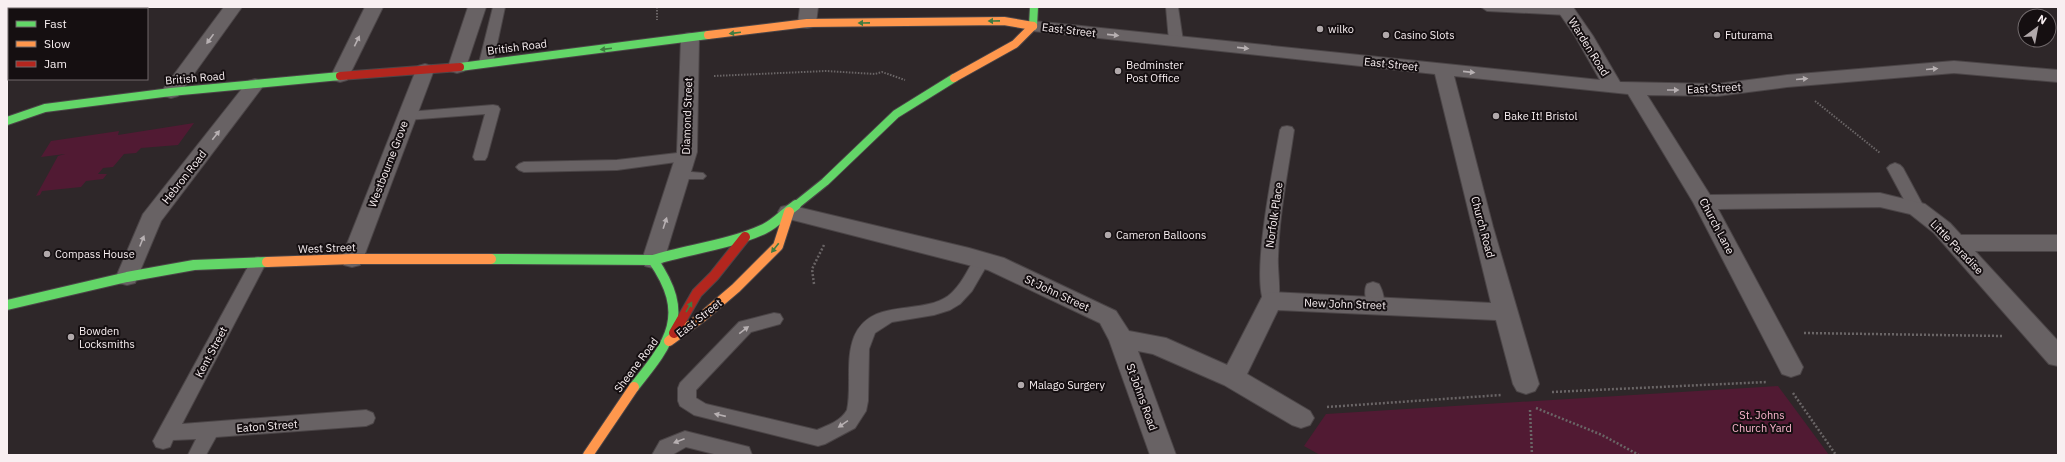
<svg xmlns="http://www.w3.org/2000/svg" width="2065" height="462" viewBox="0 0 2065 462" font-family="'IBM Plex Sans',sans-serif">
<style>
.green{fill:#511a33}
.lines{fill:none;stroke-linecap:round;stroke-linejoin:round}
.lane-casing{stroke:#4b4547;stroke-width:2}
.street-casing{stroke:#4b4547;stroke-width:2}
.fast-far1-casing{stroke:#4b4547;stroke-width:10}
.fast-casing{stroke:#4b4547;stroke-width:12}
.slow-far1-casing{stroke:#4b4547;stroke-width:10}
.slow-casing{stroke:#4b4547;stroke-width:12}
.jam-far1-casing{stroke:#4b4547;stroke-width:10}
.jam-casing{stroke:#4b4547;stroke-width:12}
.path-far1{stroke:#6a6566;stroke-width:2;stroke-dasharray:1.5 1.5;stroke-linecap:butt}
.path{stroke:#6a6566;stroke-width:2.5;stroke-dasharray:2 2;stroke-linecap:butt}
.lane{fill:#686264;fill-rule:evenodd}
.street{fill:#686264;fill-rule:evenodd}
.fast-far1{stroke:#63d668;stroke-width:8}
.fast{stroke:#63d668;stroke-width:10}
.slow-far1{stroke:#ff974d;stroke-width:8}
.slow{stroke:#ff974d;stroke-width:10}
.jam-far1{stroke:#b3261e;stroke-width:8}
.jam{stroke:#b3261e;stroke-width:10}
.oneway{fill:#407c41}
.oneway2{fill:#b7b0b2}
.poi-dot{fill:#b1a9ab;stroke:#150f11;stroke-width:1.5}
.labels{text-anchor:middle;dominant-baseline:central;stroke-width:4;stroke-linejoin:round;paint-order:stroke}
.poi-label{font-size:11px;fill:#f8eff1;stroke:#150f11;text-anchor:start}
.street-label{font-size:11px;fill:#f8eff1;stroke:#150f11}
.park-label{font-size:11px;fill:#fbb5cd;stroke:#150f11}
</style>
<rect width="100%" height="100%" fill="#2e2729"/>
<g class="green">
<path d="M194,123L178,145L141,148L136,153L124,154L113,167L103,168L98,174H107L103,179L86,181L81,187L42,191L40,195L36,196L58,156L65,154L41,157L51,141L119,131L118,135Z"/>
<path d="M1778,386L1829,455H1320L1304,446L1326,414Z"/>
</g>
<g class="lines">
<g class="lane-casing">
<g id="lane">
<path d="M493,7H505L493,63L486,67L479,63Z"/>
<path d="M1166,7H1178L1183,41L1181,44H1171L1169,41Z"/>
<path d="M1481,7H1563L1571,8L1573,11L1567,15L1487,11Z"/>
<path d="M493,105L498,106L500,109L487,157L485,160H475L473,157L485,114L407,120L402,119L400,116L402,113L407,112Z"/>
<path d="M1287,126L1292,127L1294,130C1288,172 1279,214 1278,257C1277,269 1282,296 1277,305L1271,307L1265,305C1250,278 1274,164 1280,130L1282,127Z"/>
<path d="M686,152L691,154L693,157L691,160L617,170L524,172L519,170L516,167L519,164L524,162L617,160Z"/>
<path d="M1895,163L1900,165L1903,168L1925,209L1923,213L1917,214L1911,213L1909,209L1887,168L1890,165Z"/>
<path d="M680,171L703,173L706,176L703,179H675L672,176L675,173Z"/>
<path d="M982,254L988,256L990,260L972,291L960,304L950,310L934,315L892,322L875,333L869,349L868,401L866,411L855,428L825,444L818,446L694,415L680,406L678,401V388L680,383L739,322L774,313L780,314L783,319L780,324L751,332L696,390V398L706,404L817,430C828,425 841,421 847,410C852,387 845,360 854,337C871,297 919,316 948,296C961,286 968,269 976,256Z"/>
<path d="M258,257L264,259L266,263L182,424L366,410L373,413L375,418L373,423L366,426L216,437L206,455H188L196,439L173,440L170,447L163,449L156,447L153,441L160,428L250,263L252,259Z"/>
<path d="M1373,282L1379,284C1383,291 1386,302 1382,309L1376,311L1370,309C1366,302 1363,291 1367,284Z"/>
<path d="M685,431L749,447L752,455H718L686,447L672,455H652L660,441Z"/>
</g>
</g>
<g class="street-casing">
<g id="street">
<path d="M224,7H242L178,96L171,98L164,96L161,92Z"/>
<path d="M365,7H383L349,76L347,80L340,82L333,80L331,76Z"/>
<path d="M468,7H486L466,67L464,71L457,73L450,71L448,67Z"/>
<path d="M800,7H818L816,23L813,27L807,28L801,27L798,23Z"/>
<path d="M1555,7H1573L1593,36L1620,82L1717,84L1787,75L1954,61L2058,70V82L1954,73L1787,87L1717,96L1647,95L1710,195L1880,193L1925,204L1950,223L1961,235H2058V251H1975L2058,341V366L2049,364L1934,233L1910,214L1880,207L1718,209L1803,367L1800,374L1791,377L1782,374L1693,202L1628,94L1454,76L1493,227L1539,384L1535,391L1526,394L1517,391L1513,384L1496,320L1278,310L1247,374L1310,411L1314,418L1310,425L1301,428L1292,425L1224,385L1153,354L1138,351L1176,455H1150L1109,340L1100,323L988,270L789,219L781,217L778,212L781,207L789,205L969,248L1004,258L1116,311L1129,331L1166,338L1227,365L1263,295L1271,292L1491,303L1435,74L1033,31L1027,30L1024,26L1027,22L1033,21L1600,80L1575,36Z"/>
<path d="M690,33L696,34L699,38L697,152L664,260L661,266L653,268L645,266L642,260L677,152L681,38L684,34Z"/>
<path d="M425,64L432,66L434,70L363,259L360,265L352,267L344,265L341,259L416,70L418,66Z"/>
<path d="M255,79L262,81L264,85L161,221L135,283L127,285L119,283L116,277L143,214L248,81Z"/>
</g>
</g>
<g class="fast-far1-casing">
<g id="fast-far1">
<path d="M1033,26L1034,7"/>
<path d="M460,67L708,35"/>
<path d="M7,121L45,108L171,92L340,76"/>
<path d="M795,206L825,182L896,114L954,78"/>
</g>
</g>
<g class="fast-casing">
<g id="fast">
<path d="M491,259L653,260C691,315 671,341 634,387"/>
<path d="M653,260C689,249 729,245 764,229C775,224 786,212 796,205"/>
<path d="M7,305L127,277L194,265L267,262"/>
</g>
</g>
<g class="slow-far1-casing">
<g id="slow-far1">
<path d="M708,35L807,23L1004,21L1033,26"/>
<path d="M954,78L1015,44L1033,26"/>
</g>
</g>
<g class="slow-casing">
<g id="slow">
<path d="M267,262L352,259H491"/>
<path d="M669,341L702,317L736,288L778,246L789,212"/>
<path d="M588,455L634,387"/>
</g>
</g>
<g class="jam-far1-casing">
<path id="jam-far1" d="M340,76L460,67"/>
</g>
<g class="jam-casing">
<path id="jam" d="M674,333L697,293L714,276L745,237"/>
</g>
<g class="path-far1">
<path d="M657,7V20"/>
<path d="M714,76L826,71L875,74L882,72L905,80"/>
<path d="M1815,101L1880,153"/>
</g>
<g class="path">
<path d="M814,284L812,269L824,245"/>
<path d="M1804,333L2003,336"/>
<path d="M1552,392L1767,382"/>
<path d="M1793,393L1836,455"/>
<path d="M1327,407L1501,395"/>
<path d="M1536,408L1602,435L1639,455"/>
<path d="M1530,410L1532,455"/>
</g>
<use href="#lane" class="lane"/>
<use href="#street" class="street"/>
<use href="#fast-far1" class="fast-far1"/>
<use href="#fast" class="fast"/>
<use href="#slow-far1" class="slow-far1"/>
<use href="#slow" class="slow"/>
<use href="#jam-far1" class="jam-far1"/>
<use href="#jam" class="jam"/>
</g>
<defs><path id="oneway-solid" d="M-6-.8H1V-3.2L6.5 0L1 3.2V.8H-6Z"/></defs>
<g class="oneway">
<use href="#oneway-solid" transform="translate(994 21) rotate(179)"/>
<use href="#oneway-solid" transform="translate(864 23) rotate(179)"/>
<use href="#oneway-solid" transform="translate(735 33) rotate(173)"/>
<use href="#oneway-solid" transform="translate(606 49) rotate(173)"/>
<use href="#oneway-solid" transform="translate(775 248) rotate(128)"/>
<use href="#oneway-solid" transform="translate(689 307) rotate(-60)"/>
</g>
<g class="oneway2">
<use href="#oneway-solid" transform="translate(1113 35) rotate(6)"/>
<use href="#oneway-solid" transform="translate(210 39) rotate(126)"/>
<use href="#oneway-solid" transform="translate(357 41) rotate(-64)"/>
<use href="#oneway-solid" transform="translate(1243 48) rotate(6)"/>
<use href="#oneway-solid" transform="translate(1932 69) rotate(-5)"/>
<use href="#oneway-solid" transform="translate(1469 72) rotate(6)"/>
<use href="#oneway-solid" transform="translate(1802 79) rotate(-5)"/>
<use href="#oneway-solid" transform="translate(1673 90)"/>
<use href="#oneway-solid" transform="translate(216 135) rotate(-52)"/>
<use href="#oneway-solid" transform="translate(665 223) rotate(-72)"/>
<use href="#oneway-solid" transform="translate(142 241) rotate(-68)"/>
<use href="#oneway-solid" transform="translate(744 330) rotate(-37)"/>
<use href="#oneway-solid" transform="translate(720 415) rotate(-167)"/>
<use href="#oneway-solid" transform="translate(843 424) rotate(146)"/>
<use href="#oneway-solid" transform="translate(679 441) rotate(159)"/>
</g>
<g class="poi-dot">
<circle cx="1320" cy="29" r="4"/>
<circle cx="1386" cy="35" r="4"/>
<circle cx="1717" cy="35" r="4"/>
<circle cx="1118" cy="71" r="4"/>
<circle cx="1496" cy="116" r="4"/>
<circle cx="1108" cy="235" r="4"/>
<circle cx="47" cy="254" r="4"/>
<circle cx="71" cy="337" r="4"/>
<circle cx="1021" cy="385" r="4"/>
</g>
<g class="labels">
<g class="poi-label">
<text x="1328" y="29">wilko</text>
<text x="1394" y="35">Casino Slots</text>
<text x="1725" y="35">Futurama</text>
<text x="1126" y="65">Bedminster<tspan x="1126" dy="13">Post Office</tspan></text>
<text x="1504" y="116">Bake It! Bristol</text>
<text x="1116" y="235">Cameron Balloons</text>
<text x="55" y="254">Compass House</text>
<text x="79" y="331">Bowden<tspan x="79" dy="13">Locksmiths</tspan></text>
<text x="1029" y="385">Malago Surgery</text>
</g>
<g class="street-label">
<text transform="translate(1069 30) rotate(7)">East Street</text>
<text transform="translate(517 47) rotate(-7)">British Road</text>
<text transform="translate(1589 47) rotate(58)">Warden Road</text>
<text transform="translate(1391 64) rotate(6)">East Street</text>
<text transform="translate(195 78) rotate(-5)">British Road</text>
<text transform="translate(1714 88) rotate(-3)">East Street</text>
<text transform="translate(687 116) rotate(-88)">Diamond Street</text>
<text transform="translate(388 164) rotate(-69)">Westbourne Grove</text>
<text transform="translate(184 177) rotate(-52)">Hebron Road</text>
<text transform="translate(1274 215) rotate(-82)">Norfolk Place</text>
<text transform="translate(1717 226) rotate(62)">Church Lane</text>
<text transform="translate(1483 227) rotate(75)">Church Road</text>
<text transform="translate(1957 247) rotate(46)">Little Paradise</text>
<text transform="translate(327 248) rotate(-2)">West Street</text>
<text transform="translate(1057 293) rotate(25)">St John Street</text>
<text transform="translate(1345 304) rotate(2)">New John Street</text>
<text transform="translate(699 318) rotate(-38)">East Street</text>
<text transform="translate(211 352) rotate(-62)">Kent Street</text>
<text transform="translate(636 365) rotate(-53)">Sheene Road</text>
<text transform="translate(1142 397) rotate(70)">St Johns Road</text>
<text transform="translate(267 426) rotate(-4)">Eaton Street</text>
</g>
<g class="park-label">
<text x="1762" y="415">St. Johns<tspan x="1762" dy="13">Church Yard</tspan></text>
</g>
</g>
<rect width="2065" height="462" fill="none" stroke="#f8eff1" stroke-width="16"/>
<rect x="8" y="8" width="140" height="72" fill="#150f11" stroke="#70696b"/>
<rect x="16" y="21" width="20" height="6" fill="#63d668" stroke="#70696b"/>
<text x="44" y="28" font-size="12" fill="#f8eff1">Fast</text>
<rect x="16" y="41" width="20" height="6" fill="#ff974d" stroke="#70696b"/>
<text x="44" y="48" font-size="12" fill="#f8eff1">Slow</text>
<rect x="16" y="61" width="20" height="6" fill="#b3261e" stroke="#70696b"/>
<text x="44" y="68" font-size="12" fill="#f8eff1">Jam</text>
<g transform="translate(2037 28) rotate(32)"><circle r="19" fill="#150f11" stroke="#70696b"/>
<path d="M0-3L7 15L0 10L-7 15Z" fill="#b1a9ab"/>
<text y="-6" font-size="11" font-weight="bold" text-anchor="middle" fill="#f8eff1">N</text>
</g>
</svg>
